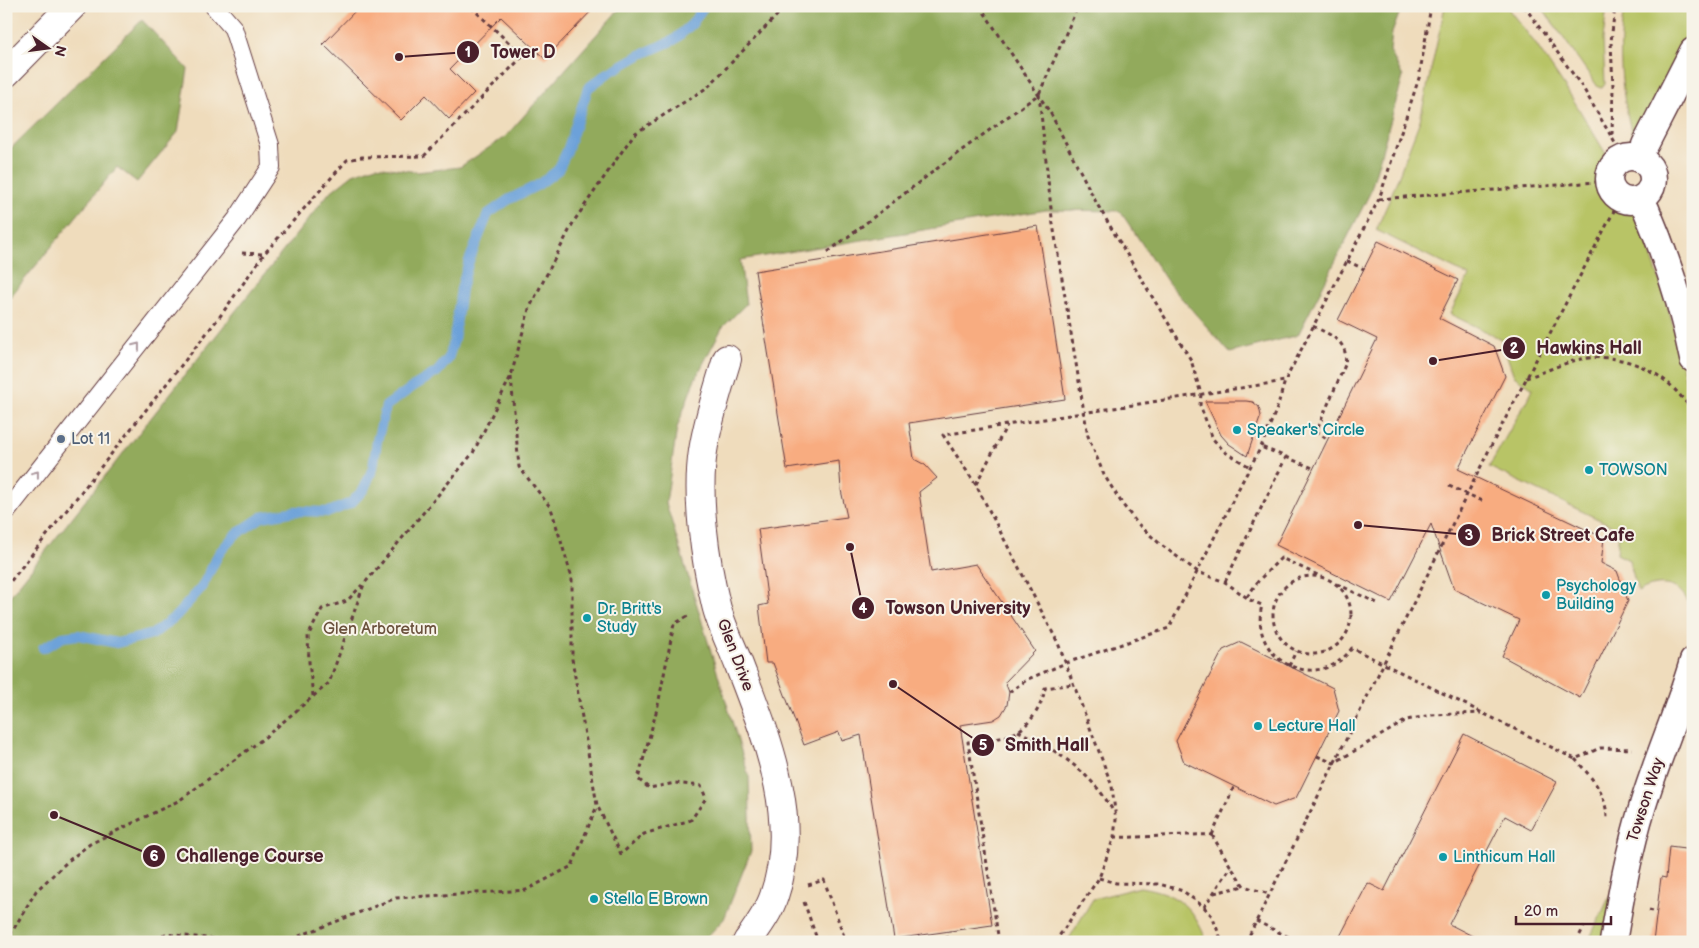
<svg xmlns="http://www.w3.org/2000/svg" width="1699" height="948" viewBox="0 0 1699 948" font-family="'Balsamiq Sans',sans-serif">
<style>
.green{fill:#b8c466;stroke:#817248}
.forest{fill:#92aa5b;stroke:#6e6443}
.lines{fill:none;stroke-linecap:round;stroke-linejoin:round}
.stream{stroke:#6ca1d9;stroke-width:10}
.building{fill:#f8ac80}
.service-casing{stroke:#633b41;stroke-width:20}
.pedestrian-casing{stroke:#633b41;stroke-width:29}
.minor-casing{stroke:#633b41;stroke-width:30}
.tertiary-casing{stroke:#633b41;stroke-width:30}
.path{stroke:#633b41;stroke-width:3;stroke-dasharray:4 4;stroke-linecap:butt}
.service{stroke:#fff;stroke-width:18}
.pedestrian{stroke:#fff;stroke-width:26}
.minor{stroke:#fff;stroke-width:28}
.tertiary{stroke:#fff;stroke-width:28}
.path-bridge{stroke:#633b41;stroke-width:3;stroke-dasharray:4 4;stroke-linecap:butt}
.oneway{stroke:#ae9aa0}
.culture-dot{fill:#0f9aa8;stroke:#f7f3e8;stroke-width:2}
.service-dot{fill:#5c6f8a;stroke:#f7f3e8;stroke-width:2}
.labels{text-anchor:middle;dominant-baseline:central;stroke-width:4;stroke-linejoin:round;paint-order:stroke}
.culture-label{font-size:16px;fill:#0d838f;stroke:#f7f3e8;text-anchor:start}
.service-label{font-size:16px;fill:#4e5e75;stroke:#f7f3e8;text-anchor:start}
.park-label{font-size:16px;fill:#6b513d;stroke:#f7f3e8}
.street-label{font-size:16px;fill:#4a1f2b;stroke:#f7f3e8}
.leader{fill:none;stroke:#4a1f2b;stroke-width:2}
.callout-dot{fill:#4a1f2b;stroke:#f7f3e8;stroke-width:2}
.mark-label{font-size:15px;text-anchor:middle;font-weight:bold;fill:#fff}
.callout-label{font-size:18px;text-anchor:middle;font-weight:bold;fill:#4a1f2b;stroke:#f7f3e8;stroke-width:4;stroke-linejoin:round;paint-order:stroke}
</style>
<rect width="100%" height="100%" fill="#f7f3e8"/>
<filter id="ink" filterUnits="userSpaceOnUse"><feTurbulence type="fractalNoise" baseFrequency=".02" numOctaves="2"/><feDisplacementMap in="SourceGraphic" scale="10" xChannelSelector="R" yChannelSelector="G"/><feConvolveMatrix kernelMatrix="1 2 1 2 8 2 1 2 1" color-interpolation-filters="sRGB"/></filter>
<filter id="wash" filterUnits="userSpaceOnUse"><feTurbulence type="fractalNoise" baseFrequency=".0096" numOctaves="4" result="noise"/><feDisplacementMap in="SourceGraphic" scale="20" xChannelSelector="R" yChannelSelector="G"/><feGaussianBlur stdDeviation="1.12" result="paint"/><feColorMatrix in="noise" values="0 0 0 0 0 0 0 0 0 0 0 0 0 0 0 0 0 1.4 0 .05"/><feComposite in="paint" operator="in"/></filter>
<g filter="url(#wash)">
<rect width="100%" height="100%" fill="#efdcbc"/>
<g class="green">
<path d="M1445,6H1506L1535,43L1571,96L1606,154C1585,182 1602,212 1635,213C1664,286 1687,361 1693,440C1695,465 1693,491 1693,516C1693,549 1693,581 1689,614C1689,610 1689,605 1688,602C1679,581 1654,581 1638,592L1629,560L1617,554L1619,529L1489,467L1533,389L1514,376L1501,339L1450,314L1469,276L1376,230L1389,201L1420,120Z"/>
<path d="M1541,6H1607L1603,39L1605,84L1602,88L1598,87Z"/>
<path d="M1624,6H1693V22L1634,142C1621,95 1617,55 1624,6Z"/>
<path d="M1616,883L1603,942H1588Z"/>
<path d="M1140,887C1177,893 1193,906 1207,942H1067L1093,899Z"/>
</g>
<g class="forest">
<path d="M622,6H1402L1392,33L1390,51L1403,77L1370,193L1298,335L1230,353L1169,284L1120,211L1046,210L740,260L746,304L722,328L694,381L677,428L666,503L749,777L751,851L724,919L702,942H6V601L329,193L353,174L376,166L417,172L460,167L505,137Z"/>
<path d="M142,20L188,69L178,132L137,182L117,167L6,302V153Z"/>
</g>
<g class="lines">
<path class="stream" d="M43,648L63,637L78,635L117,643L153,634L176,616L202,587L219,553L235,535L262,517L296,511L329,512L351,503L364,489L373,468L377,441L386,406L414,386L437,372L448,359L454,340L461,289L469,261L488,214L508,200L538,185L558,170L567,151L588,88L608,73L640,55L674,40L692,24L704,6"/>
</g>
<g id="blocks">
<g class="building">
<path d="M360,6H596L545,59L501,17L450,69L474,93L449,119L426,95L401,120L323,44Z"/>
<path d="M1038,226L1065,399L909,423L914,459L925,465L937,478L919,492L931,572L976,564L1035,651L1005,682L1009,692L1007,705L1001,715L993,720L960,725L992,925L894,939L861,735L842,741L839,732L804,745L773,663H766L759,606L768,604L758,529L847,517L841,490L839,461L787,469L755,271Z"/>
<path d="M1378,241L1458,280L1439,318L1494,346L1505,376L1458,469L1604,538L1601,563L1617,571L1628,601L1580,698L1502,656L1519,620L1454,589L1431,524L1391,602L1276,545L1377,339L1338,320Z"/>
<path d="M1205,401H1246L1253,402L1259,407L1261,416L1259,421L1247,456L1229,444L1221,435Z"/>
<path d="M1241,642L1333,688L1339,711L1296,798L1274,806L1184,762L1176,741L1223,650Z"/>
<path d="M1464,734L1557,782L1531,830L1505,816L1449,924L1484,942H1337L1368,883L1384,891Z"/>
<path d="M1669,847L1693,850V942H1653L1661,877L1666,878Z"/>
</g>
</g>
</g>
<g filter="url(#ink)">
<use href="#blocks" fill-opacity="0" stroke="#633b41" stroke-width="1"/>
<g class="lines">
<g class="service-casing">
<path id="service" d="M6,512L237,219L271,167L270,145L233,28L214,6"/>
</g>
<g class="pedestrian-casing">
<g id="pedestrian">
<path d="M1645,145L1693,51"/>
<circle cx="1631" cy="179" r="22"/>
<path d="M1646,209C1667,258 1683,308 1693,359"/>
<path d="M1613,942C1621,895 1629,850 1643,805C1658,756 1679,710 1693,661"/>
</g>
</g>
<g class="minor-casing">
<path id="minor" d="M727,359C718,389 708,419 703,451C696,497 705,560 716,605C721,626 732,646 739,665C767,738 801,819 774,896C769,912 757,928 747,942"/>
</g>
<g class="tertiary-casing">
<path id="tertiary" d="M6,73L72,6"/>
</g>
<g class="path">
<path d="M980,6L1051,114L1097,204L1148,290L1191,360L1201,394L1200,405L1213,439L1225,452L1250,467"/>
<path d="M1524,6L1583,88L1615,143"/>
<path d="M1039,94L1052,218L1084,412L1088,436L1104,475L1123,505L1137,523L1160,544L1198,572L1225,582L1250,600L1262,605C1248,661 1318,695 1352,648L1575,759L1600,748L1632,749"/>
<path d="M1612,135L1613,87L1611,42L1615,6"/>
<path d="M1379,199L1596,182"/>
<path d="M828,252L947,161L1039,94L1078,6"/>
<path d="M242,253L263,254"/>
<path d="M1347,261L1364,269"/>
<path d="M1313,326C1332,336 1349,341 1345,365L1316,432L1327,439"/>
<path d="M511,377L519,467L551,508L572,578V659L597,805L621,854L644,834L691,820L706,798L701,786L675,783L649,788L638,779L658,705L674,624L688,616"/>
<path d="M1526,378C1541,373 1557,366 1573,361C1605,352 1641,361 1667,382C1677,391 1685,401 1693,411"/>
<path d="M1286,457L1313,468"/>
<path d="M976,484L1007,425"/>
<circle cx="1312" cy="615" r="39"/>
<path d="M1225,582L1286,457L1261,447"/>
<path d="M1337,584L1377,603"/>
<path d="M6,587L221,315L264,254L347,160L362,157L424,156L523,56L470,6"/>
<path d="M1247,597L1259,580L1281,558L1320,576"/>
<path d="M1289,666L1296,651"/>
<path d="M1009,692L1028,679L1066,663L1169,628L1242,482L1261,447L1277,408L1285,381L1379,199L1419,78L1431,6"/>
<path d="M313,696L309,662L308,636L322,609L347,601L362,585"/>
<path d="M1018,731C1056,749 1093,774 1113,811"/>
<path d="M1317,756L1334,763L1407,720L1431,715L1481,713"/>
<path d="M1575,759C1591,777 1606,792 1607,818"/>
<path d="M1212,835L1231,867L1244,886L1269,894"/>
<path d="M1212,835L1234,787"/>
<path d="M1114,837C1147,838 1179,834 1212,835"/>
<path d="M1099,878L1116,883L1159,884L1183,891L1204,907L1212,916L1222,942"/>
<path d="M808,885L824,880L846,942"/>
<path d="M1214,893L1244,886"/>
<path d="M804,902L818,942"/>
<path d="M1204,907L1231,867"/>
<path d="M1649,910L1657,912"/>
<path d="M1256,921L1299,942"/>
<path d="M947,936L948,942"/>
<path d="M6,942L36,891L68,861L90,844L180,800L264,738L329,683L364,584L473,453L511,376L529,309L574,221L634,134L708,87L786,6"/>
<path d="M157,942L165,934L247,942"/>
<path d="M284,942L396,898L526,890L572,866L597,806"/>
<path d="M999,942L968,742C980,740 992,740 1004,737C1026,732 1042,709 1045,688L1073,684"/>
<path d="M1055,942L1099,878L1108,854L1114,837L1116,820L1112,786L1058,643L976,485L943,435L1285,381"/>
<path d="M1246,942L1490,448L1615,209"/>
<path d="M1576,942L1584,927"/>
</g>
<use href="#service" class="service"/>
<use href="#pedestrian" class="pedestrian"/>
<use href="#minor" class="minor"/>
<use href="#tertiary" class="tertiary"/>
<path class="path-bridge" d="M1449,486L1485,502"/>
</g>
<defs><path id="oneway-chevron" d="M-2-3.5L2.5 0L-2 3.5" fill="none" stroke-width="1.6" stroke-linecap="round" stroke-linejoin="round" transform="scale(1.25)"/></defs>
<g class="oneway">
<use href="#oneway-chevron" transform="translate(137 346) rotate(-52)"/>
<use href="#oneway-chevron" transform="translate(36 474) rotate(-52)"/>
</g>
</g>
<g class="culture-dot">
<circle cx="1237" cy="430" r="5"/>
<circle cx="1589" cy="470" r="5"/>
<circle cx="1546" cy="595" r="5"/>
<circle cx="587" cy="618" r="5"/>
<circle cx="1258" cy="726" r="5"/>
<circle cx="1443" cy="857" r="5"/>
<circle cx="594" cy="899" r="5"/>
</g>
<circle class="service-dot" cx="61" cy="439" r="5"/>
<g class="labels">
<g class="culture-label">
<text x="1247" y="430">Speaker's Circle</text>
<text x="1599" y="470">TOWSON</text>
<text x="1556" y="586">Psychology<tspan x="1556" dy="18">Building</tspan></text>
<text x="597" y="609">Dr. Britt's<tspan x="597" dy="18">Study</tspan></text>
<text x="1268" y="726">Lecture Hall</text>
<text x="1453" y="857">Linthicum Hall</text>
<text x="604" y="899">Stella E Brown</text>
</g>
<g class="service-label">
<text x="71" y="439">Lot 11</text>
</g>
<g class="park-label">
<text x="380" y="629">Glen Arboretum</text>
</g>
<g class="street-label">
<text transform="translate(735 655) rotate(69)">Glen Drive</text>
<text transform="translate(1646 800) rotate(-72)">Towson Way</text>
</g>
</g>
<path class="leader" d="M399 57L468 52M1433 361L1514 348M1358 525L1469 535M850 547L863 608M893 684L983 745M54 815L154 856"/>
<g class="callout-dot">
<circle cx="399" cy="57" r="5"/>
<circle cx="1433" cy="361" r="5"/>
<circle cx="1358" cy="525" r="5"/>
<circle cx="850" cy="547" r="5"/>
<circle cx="893" cy="684" r="5"/>
<circle cx="54" cy="815" r="5"/>
<circle cx="468" cy="52" r="12"/>
<circle cx="1514" cy="348" r="12"/>
<circle cx="1469" cy="535" r="12"/>
<circle cx="863" cy="608" r="12"/>
<circle cx="983" cy="745" r="12"/>
<circle cx="154" cy="856" r="12"/>
</g>
<g class="mark-label">
<text x="468" y="57">1</text>
<text x="1514" y="353">2</text>
<text x="1469" y="540">3</text>
<text x="863" y="613">4</text>
<text x="983" y="750">5</text>
<text x="154" y="861">6</text>
</g>
<g class="callout-label">
<text x="523" y="58">Tower D</text>
<text x="1589" y="354">Hawkins Hall</text>
<text x="1563" y="541">Brick Street Cafe</text>
<text x="958" y="614">Towson University</text>
<text x="1047" y="751">Smith Hall</text>
<text x="250" y="862">Challenge Course</text>
</g>
<rect width="1699" height="948" fill="none" stroke="#f7f3e8" stroke-width="25"/>
<g transform="translate(48 48) rotate(104)" stroke="#f7f3e8" stroke-width="4" paint-order="stroke">
<path d="M0-4L9 19L0 12L-9 19Z" fill="#4a1f2b"/>
<text y="-8" font-size="14" font-weight="bold" text-anchor="middle" fill="#4a1f2b">N</text>
</g>
<path d="M1516 916v8h95v-8" fill="none" stroke="#4a1f2b" stroke-width="2.5"/>
<text x="1524" y="916" font-size="15" fill="#4a1f2b" stroke="#f7f3e8" stroke-width="4" paint-order="stroke">20 m</text>
</svg>
